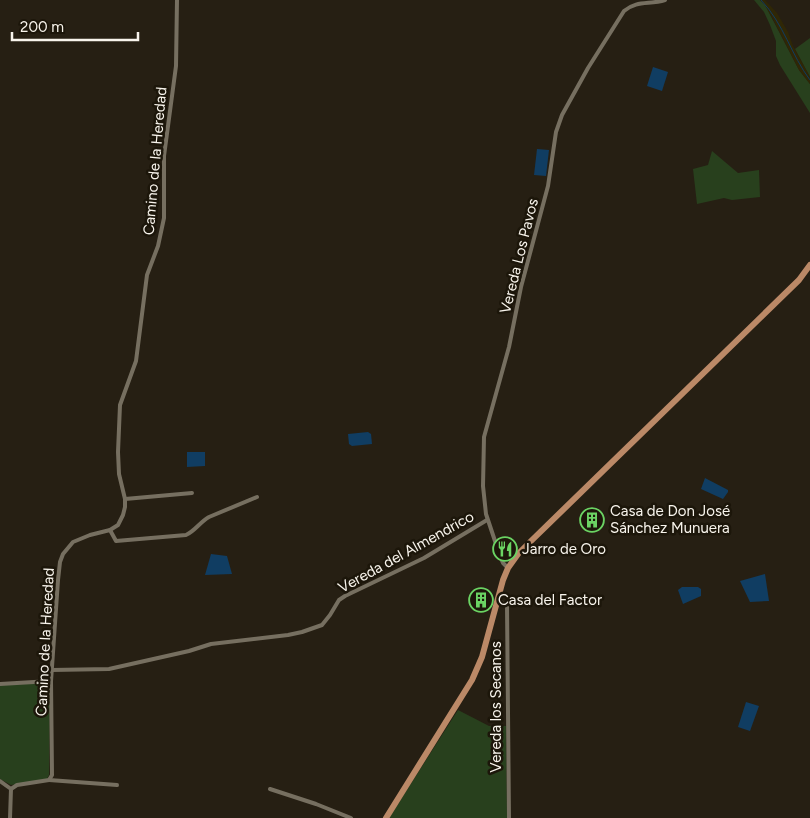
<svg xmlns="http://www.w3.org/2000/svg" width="810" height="818" viewBox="0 0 810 818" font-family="Figtree,sans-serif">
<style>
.green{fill:#28401d}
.sand{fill:#2f2706}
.water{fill:#103d62}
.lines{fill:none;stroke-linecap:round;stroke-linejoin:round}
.stream{stroke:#103d62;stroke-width:1}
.street{stroke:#766f60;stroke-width:4}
.primary{stroke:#bb8967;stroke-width:6}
.labels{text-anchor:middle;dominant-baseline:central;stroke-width:5;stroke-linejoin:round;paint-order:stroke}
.street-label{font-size:15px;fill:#f8f4ec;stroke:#1c160a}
.poi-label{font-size:15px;fill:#f8f4ec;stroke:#1c160a;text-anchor:start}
</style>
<rect width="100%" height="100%" fill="#261f13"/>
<g class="green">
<path d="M754,0H760L765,5L799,70L810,84V113L780,65L776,56V41L770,25L764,12Z"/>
<path d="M810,38V77L795,49Z"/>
<path d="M712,151L738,173L759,170L760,197L732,200L724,198L697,204L693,169L708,165Z"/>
<path d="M50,683L49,775L47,779L11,785L0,779V685Z"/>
<path d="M458,710L489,726H506L507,818H389Z"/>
</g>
<path class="sand" d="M760,0H765L777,13L788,32L793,46L810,77V84L799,70L774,21L765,5Z"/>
<g class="water">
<path d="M653,67L668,72L662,91L647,86Z"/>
<path d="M537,149L549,150L546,176L534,175Z"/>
<path d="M368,432L371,434L372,444L352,446L349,444L348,434Z"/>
<path d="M187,452H205V466L187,467Z"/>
<path d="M705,478L728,490V492L723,499L701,489Z"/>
<path d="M211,554L227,556L232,574L205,575Z"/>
<path d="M765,574L769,601L750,602L740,581Z"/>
<path d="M682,587H698L701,589V596L683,604L678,590Z"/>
<path d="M746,702L759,706L750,731L738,727Z"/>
</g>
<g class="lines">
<path class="stream" d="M761,0C784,24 791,55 810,80"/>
<g class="street">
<path d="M125,499L192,493"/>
<path d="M110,530L116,541L186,535C195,531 200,522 209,517L257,497"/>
<path d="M508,568L503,563L500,556L486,514L483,486L484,437L509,347L521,287L548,186L556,132L562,115L588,68L624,11C637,0 649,5 665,0"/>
<path d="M499,601L507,605L509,818"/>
<path d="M52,670L109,669L189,651L211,644L288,635L302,632L322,625L330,615L339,600L345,596L424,558L487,520"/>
<path d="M0,684L51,681"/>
<path d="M49,780L117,785"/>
<path d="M0,781L11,789L10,818"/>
<path d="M11,789L17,785L49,780L52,775L51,681L58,580L60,562L63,554L73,542L90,535L110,530L118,525L123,515L125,507V499L119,474L118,452L120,405L136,361L147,275L158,246L164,218V156L176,66L177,0"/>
<path d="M270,789L316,804L351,818"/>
</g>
<path class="primary" d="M386,818L472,680L482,657L503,580L508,568L518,554L529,543L799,280L810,265"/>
</g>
<defs>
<g id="building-ring" transform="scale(1.25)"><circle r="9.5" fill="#1c160a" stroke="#6bd363" stroke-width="1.5"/><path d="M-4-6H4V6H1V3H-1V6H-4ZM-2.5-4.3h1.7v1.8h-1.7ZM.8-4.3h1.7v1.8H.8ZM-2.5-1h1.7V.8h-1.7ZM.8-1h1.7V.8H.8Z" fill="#6bd363"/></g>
<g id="restaurant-ring" transform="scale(1.25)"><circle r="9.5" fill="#1c160a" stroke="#6bd363" stroke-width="1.5"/><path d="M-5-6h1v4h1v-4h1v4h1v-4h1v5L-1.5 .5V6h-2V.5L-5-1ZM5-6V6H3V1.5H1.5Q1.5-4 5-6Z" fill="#6bd363"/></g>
</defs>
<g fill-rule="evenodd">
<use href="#building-ring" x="592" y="520"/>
<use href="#restaurant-ring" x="505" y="549"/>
<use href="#building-ring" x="481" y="600"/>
</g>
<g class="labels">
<g class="street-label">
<text transform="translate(155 161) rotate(-85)">Camino de la Heredad</text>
<text transform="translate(519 256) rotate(-76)">Vereda Los Pavos</text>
<text transform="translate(406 552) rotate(-29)">Vereda del Almendrico</text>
<text transform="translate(45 642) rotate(-87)">Camino de la Heredad</text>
<text transform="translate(496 707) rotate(-90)">Vereda los Secanos</text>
</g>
<g class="poi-label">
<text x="610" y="511">Casa de Don José<tspan x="610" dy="17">Sánchez Munuera</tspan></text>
<text x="522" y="549">Jarro de Oro</text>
<text x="498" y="600">Casa del Factor</text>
</g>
</g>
<path d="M12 32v8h126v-8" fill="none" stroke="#f8f4ec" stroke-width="2.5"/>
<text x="20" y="32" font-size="15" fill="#f8f4ec" stroke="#1c160a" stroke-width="4" paint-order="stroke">200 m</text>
</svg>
